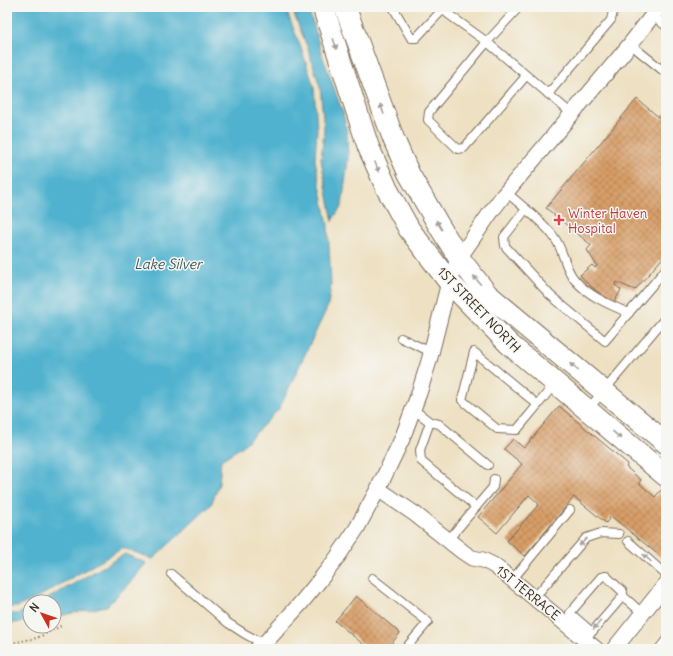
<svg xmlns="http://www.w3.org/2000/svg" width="673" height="656" viewBox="0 0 673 656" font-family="Delius,sans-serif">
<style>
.water{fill:#51b2cf;stroke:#466e76}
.building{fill:url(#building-cross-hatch)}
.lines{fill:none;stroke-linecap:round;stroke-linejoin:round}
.service-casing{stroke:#7a6a58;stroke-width:10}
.minor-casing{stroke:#7a6a58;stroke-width:17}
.secondary-casing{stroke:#7a6a58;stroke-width:23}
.path{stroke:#7a6a58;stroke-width:2.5;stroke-dasharray:1 3;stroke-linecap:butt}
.service{stroke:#fff;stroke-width:8}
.minor{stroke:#fff;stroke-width:15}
.secondary{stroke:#fff;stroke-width:21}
.oneway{fill:#a79f9a}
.health-dot{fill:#e0444e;stroke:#f6f6f2;stroke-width:1.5}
.labels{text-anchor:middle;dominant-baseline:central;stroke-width:3;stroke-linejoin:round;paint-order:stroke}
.health-label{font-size:13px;fill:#be3a42;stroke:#f6f6f2;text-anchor:start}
.street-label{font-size:13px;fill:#3b2a1e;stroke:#f6f6f2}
.water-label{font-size:14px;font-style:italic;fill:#435a5c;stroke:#f6f6f2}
</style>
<defs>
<pattern id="building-cross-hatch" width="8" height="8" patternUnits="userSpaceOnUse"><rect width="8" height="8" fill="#d89e67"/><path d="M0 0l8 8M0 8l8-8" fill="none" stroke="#b08154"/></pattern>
</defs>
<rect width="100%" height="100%" fill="#f6f6f2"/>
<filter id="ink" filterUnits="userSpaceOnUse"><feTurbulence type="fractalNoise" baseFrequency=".025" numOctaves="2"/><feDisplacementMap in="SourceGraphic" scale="8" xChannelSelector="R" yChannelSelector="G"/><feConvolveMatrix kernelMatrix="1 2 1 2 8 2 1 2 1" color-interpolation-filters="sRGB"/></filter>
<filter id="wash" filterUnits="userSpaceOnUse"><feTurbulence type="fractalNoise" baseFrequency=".012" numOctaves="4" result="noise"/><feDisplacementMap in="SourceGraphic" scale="16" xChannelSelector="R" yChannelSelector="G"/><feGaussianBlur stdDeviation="0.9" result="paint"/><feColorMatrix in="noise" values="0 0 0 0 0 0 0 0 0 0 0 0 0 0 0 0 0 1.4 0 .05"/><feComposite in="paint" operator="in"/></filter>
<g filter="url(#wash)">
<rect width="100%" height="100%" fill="#eee1c3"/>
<g class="water">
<path d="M7,7H285L301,48L314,87L317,129L315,160L328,225L331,285L328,306L279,409L243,446L221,460L219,484L211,505L153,559L123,548L35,599L17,607H7Z"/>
<path d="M291,7H307L314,26L321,52L343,113L347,132L348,160L342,206L333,219V222L321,160L324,129L320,87L307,46Z"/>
<path d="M125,554L146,563L133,579L107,606L54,617V602H42Z"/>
<path d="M30,608V621L7,624V614H18Z"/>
</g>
<g id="blocks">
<g class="building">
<path d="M637,99L661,119L666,112V254L635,290L616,282L615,285L621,290L614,302L602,295L589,285L580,275L592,265L595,268L597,266L587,250L591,245L546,208Z"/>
<path d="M559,406L628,464L626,467L641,480L639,483L655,497L661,490L666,495V551L661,557L611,516L606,523L574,497L525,556L507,541L539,504L529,495L497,533L478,517L522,464L504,449L513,439L524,448Z"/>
<path d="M356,596L400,633L387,649H369L335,621Z"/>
</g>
</g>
</g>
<g filter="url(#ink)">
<use href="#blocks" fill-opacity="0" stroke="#7a6a58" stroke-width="1"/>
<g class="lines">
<g class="service-casing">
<g id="service">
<path d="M395,7L394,9L411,38H416L445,7"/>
<path d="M519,7L487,42L429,112L428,120L458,149L464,148L526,76"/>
<path d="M445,8L448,14L487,42L572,114"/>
<path d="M652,15L666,26"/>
<path d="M630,44L666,73"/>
<path d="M548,94L611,20L614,7"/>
<path d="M506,192L526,209L504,237L505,246L550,295L605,341L666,269"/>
<path d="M526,209C537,219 549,228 556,240C564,253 565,268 574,279C588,296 610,305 629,313"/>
<path d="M401,338L431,352"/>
<path d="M538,405L474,352L462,400L497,429L517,430C530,414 543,399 555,383"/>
<path d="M413,409L430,422L439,424L488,465"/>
<path d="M588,409L603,392L666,317"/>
<path d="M430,422L420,450L421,461L476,507L448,540"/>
<path d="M476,507L493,487L494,479"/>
<path d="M628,541L666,575"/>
<path d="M171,574L228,623L245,634L264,644"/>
<path d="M372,578L428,622L405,649"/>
<path d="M512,580L570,510"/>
<path d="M623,596L592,632L570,613L601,577L606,576L623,592V596L642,613"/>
<path d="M534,598L586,538L601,533L619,534"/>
<path d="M659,649L666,640"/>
</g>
</g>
<g class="minor-casing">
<g id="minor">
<path d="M378,489L415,514L463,552L472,558L483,560L493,565L509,577L596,649"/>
<path d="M257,649L264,644L301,603L315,586L334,562L357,528L378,489L402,439L419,393L429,361L449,282L459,258L491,212L503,196L628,47L659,7"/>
<path d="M614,649L666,584"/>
</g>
</g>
<g class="secondary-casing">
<g id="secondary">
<path d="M323,7L368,146L387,189L409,229L449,282L509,344L666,476"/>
<path d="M345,7L394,140L409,174L438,224L459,258L487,294L666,443"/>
</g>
</g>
<path class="path" d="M7,644L37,638L61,626"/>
<use href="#service" class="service"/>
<use href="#minor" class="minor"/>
<use href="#secondary" class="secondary"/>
</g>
<defs><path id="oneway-solid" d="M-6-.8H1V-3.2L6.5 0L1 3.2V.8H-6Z"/></defs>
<g class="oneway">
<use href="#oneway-solid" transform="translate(335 44) rotate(72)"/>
<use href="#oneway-solid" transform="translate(382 109) rotate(-110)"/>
<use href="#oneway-solid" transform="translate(377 167) rotate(67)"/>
<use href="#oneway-solid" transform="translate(439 225) rotate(-121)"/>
<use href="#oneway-solid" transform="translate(477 280) rotate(-129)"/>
<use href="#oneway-solid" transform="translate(574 367) rotate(-140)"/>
<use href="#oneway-solid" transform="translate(617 435) rotate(40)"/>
<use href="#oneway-solid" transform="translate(583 542) rotate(135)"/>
<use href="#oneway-solid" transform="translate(647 558) rotate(-138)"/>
<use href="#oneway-solid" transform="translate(597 625) rotate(131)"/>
</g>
</g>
<path class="health-dot" d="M557 214h4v4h4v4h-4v4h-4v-4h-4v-4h4z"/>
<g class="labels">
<g class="health-label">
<text x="568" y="213">Winter Haven<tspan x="568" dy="15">Hospital</tspan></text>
</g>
<g class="street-label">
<text transform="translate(479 310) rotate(46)">1ST STREET NORTH</text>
<text transform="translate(528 593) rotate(39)">1ST TERRACE</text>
</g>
<g class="water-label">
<text x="168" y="264">Lake Silver</text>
</g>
</g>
<rect width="673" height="656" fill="none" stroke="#f6f6f2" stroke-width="24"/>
<g transform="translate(42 614) rotate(310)"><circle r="19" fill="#f6f6f2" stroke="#aba49d"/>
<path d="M0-3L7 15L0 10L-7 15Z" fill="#c8321e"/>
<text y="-6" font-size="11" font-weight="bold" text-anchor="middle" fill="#3b2a1e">N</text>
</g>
</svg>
